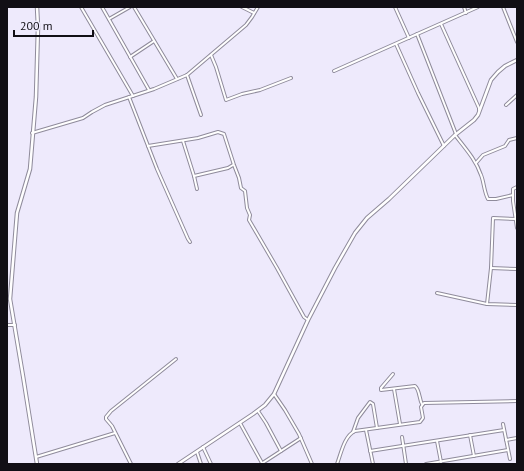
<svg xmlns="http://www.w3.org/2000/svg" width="524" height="471" viewBox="0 0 524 471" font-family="'PT Sans',sans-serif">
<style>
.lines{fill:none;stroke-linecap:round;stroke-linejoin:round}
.minor-casing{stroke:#8f8b9b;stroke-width:4}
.tertiary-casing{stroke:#8f8b9b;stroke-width:4.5}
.minor{stroke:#fff;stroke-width:2}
.tertiary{stroke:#fff;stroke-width:2.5}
</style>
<rect width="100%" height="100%" fill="#eeeafc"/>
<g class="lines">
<g class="minor-casing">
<g id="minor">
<path d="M81,7L133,96"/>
<path d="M102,7L149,90"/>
<path d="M134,7L177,79"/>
<path d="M242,7L254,13"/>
<path d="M395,7L409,38"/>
<path d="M464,7L466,13"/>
<path d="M503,7L517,42"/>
<path d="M109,19L130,7"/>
<path d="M441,24L479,108V110"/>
<path d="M417,34L456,134"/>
<path d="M396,44L418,93L444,146"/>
<path d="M211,55L216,67L226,100L242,94L260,90L291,78"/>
<path d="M130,57L154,41"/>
<path d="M334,71L478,7"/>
<path d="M187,75L201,115"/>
<path d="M129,97L157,169L188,239L190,242"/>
<path d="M506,105L517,95"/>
<path d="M32,133L83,118L92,112L105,105L154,89L187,75L246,25L252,17L258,7"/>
<path d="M455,135C465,148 476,160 481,175C484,182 484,192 488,199H496L513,195"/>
<path d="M183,141L194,176L197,189"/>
<path d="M148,146L198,138L218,132L224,134L234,165L239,178L241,188L245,191L247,208L250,215L249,220L277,268L304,317L308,320"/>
<path d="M476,163L483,155L505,146L509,140L517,138"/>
<path d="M194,176L228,168L233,165"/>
<path d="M517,187L513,189V201L517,228"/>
<path d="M491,268L517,269"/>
<path d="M437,293L487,304L517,305"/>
<path d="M487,304L491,268L493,218L516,219"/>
<path d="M7,325H15"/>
<path d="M393,374L381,388V390L415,386C420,390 419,399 422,404"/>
<path d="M394,389L400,424"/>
<path d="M274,394L285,410L299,434L312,464"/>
<path d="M258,411L266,423L281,451"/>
<path d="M240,423L262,463"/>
<path d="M503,424L510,459"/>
<path d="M366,430L373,464"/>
<path d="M353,432L358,418L370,402L373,404L377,428"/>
<path d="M470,435L474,456"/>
<path d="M402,437L406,464"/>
<path d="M506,440L517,438"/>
<path d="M437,441L441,462"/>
<path d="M203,447L211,464"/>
<path d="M370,451L504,430"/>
<path d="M197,452L201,464"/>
<path d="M36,457L115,433"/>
<path d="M131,464L112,426L106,419V417L111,411L176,359"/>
<path d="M261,464L301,438"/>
<path d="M337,464C341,454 344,436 355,431L420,422L423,418L421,407L424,403L517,401"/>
<path d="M426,464L508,450"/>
</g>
</g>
<g class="tertiary-casing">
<g id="tertiary">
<path d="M37,464L23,376L10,299L17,213L30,169L36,97L38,27L37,7"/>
<path d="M178,464L253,414L265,405L274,394L308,320L335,268L355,233L367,218L389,199L455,135L474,120L478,115L491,80L498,72L505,66L517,60"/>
</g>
</g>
<use href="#minor" class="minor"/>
<use href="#tertiary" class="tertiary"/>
</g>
<rect width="524" height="471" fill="none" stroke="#110f15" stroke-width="16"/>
<path d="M14 30v6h79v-6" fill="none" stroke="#110f15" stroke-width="2"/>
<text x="20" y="30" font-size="12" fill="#110f15" stroke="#eeeafc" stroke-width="3" paint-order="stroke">200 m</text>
</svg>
